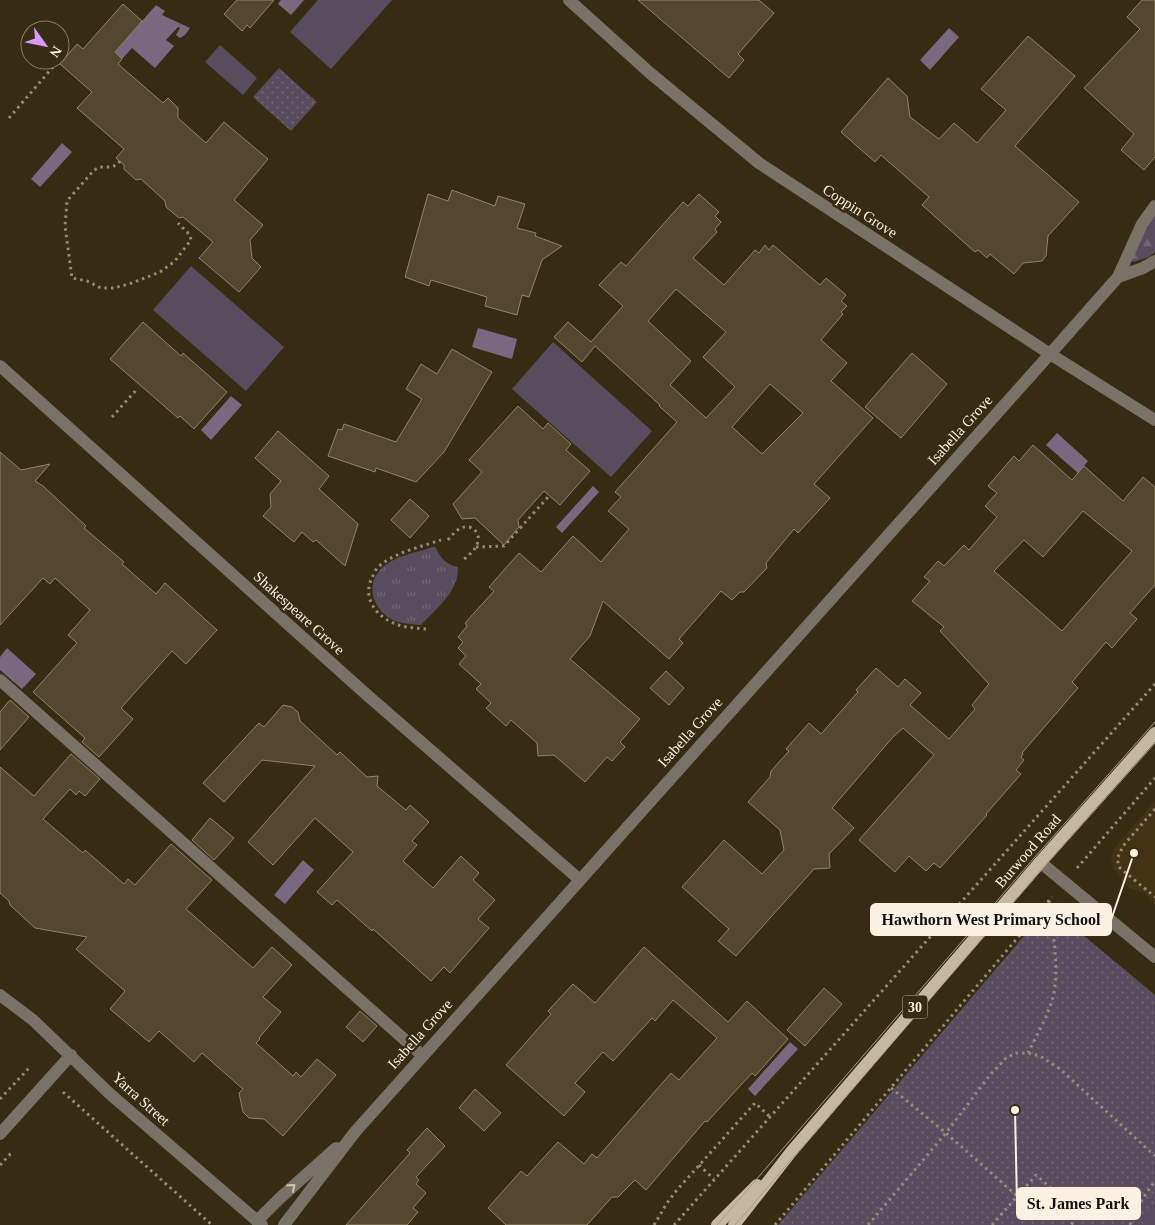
<svg xmlns="http://www.w3.org/2000/svg" width="1155" height="1225" viewBox="0 0 1155 1225" font-family="Georgia,serif">
<style>
.built{fill:#433214}
.grass{fill:url(#grass-tufts)}
.forest{fill:url(#forest-firs)}
.park{fill:url(#park-dots)}
.pitch{fill:#584d5e}
.water{fill:#786880}
.building{fill:#54462f;stroke:#92836a;fill-rule:evenodd}
.lines{fill:none;stroke-linecap:round;stroke-linejoin:round}
.path{stroke:#968b79;stroke-width:3;stroke-dasharray:2.5 4;stroke-linecap:butt}
.lane{stroke:#797267;stroke-width:12}
.street{stroke:#797267;stroke-width:12}
.primary{stroke:#c5b7a1;stroke-width:12}
.tram{stroke:#a79c8b;stroke-width:1}
.oneway{stroke:#cdc5b8}
.labels{text-anchor:middle;dominant-baseline:central;stroke-width:5;stroke-linejoin:round;paint-order:stroke}
.shield{fill:#382b14;stroke:#c0b6a5;stroke-width:1}
.shield-label{font-size:14px;font-weight:bold;fill:#faf1e3}
.street-label{font-size:15px;fill:#faf1e3;stroke:#382b14}
.leader{fill:none;stroke:#faf1e3;stroke-width:2}
.callout-dot{fill:#faf1e3;stroke:#382b14;stroke-width:2}
.callout{fill:#faf1e3;stroke:#faf1e3;stroke-width:2}
.callout-label{font-size:16px;text-anchor:middle;font-weight:bold;fill:#111}
</style>
<defs>
<pattern id="grass-tufts" width="24" height="20" patternUnits="userSpaceOnUse" patternTransform="scale(1.25)"><rect width="24" height="20" fill="#584d5e"/><path d="M3 7l-1-3M5 7V3M7 7l1-3M15 17l-1-3M17 17v-4M19 17l1-3" fill="none" stroke="#716775"/></pattern>
<pattern id="forest-firs" width="22" height="20" patternUnits="userSpaceOnUse" patternTransform="scale(1.25)"><rect width="22" height="20" fill="#584d5e"/><path d="M5 1l3.5 6h-7zM16 11l3.5 6h-7z" fill="#716775"/></pattern>
<pattern id="park-dots" width="8" height="8" patternUnits="userSpaceOnUse" patternTransform="scale(1.25)"><rect width="8" height="8" fill="#584d5e"/><path d="M2 2h.1M6 6h.1" fill="none" stroke="#716775" stroke-width="1.8" stroke-linecap="round"/></pattern>
</defs>
<rect width="100%" height="100%" fill="#382b14"/>
<path class="built" d="M1155,801V905L1144,893L1129,888L1114,870L1111,861L1114,849L1119,842Z"/>
<path class="grass" d="M433,547H435C441,558 446,565 458,567C459,591 436,609 421,625C411,624 400,624 391,619C372,608 365,583 383,567C396,555 416,553 433,547Z"/>
<path class="forest" d="M1155,214V252L1149,257L1133,262L1131,259L1138,243Z"/>
<g class="park">
<path d="M279,68L317,102L291,131L253,97Z"/>
<path d="M1059,915L1155,995V1225H778L1041,916Z"/>
</g>
<g class="pitch">
<path d="M318,0H392L331,69L290,32Z"/>
<path d="M220,45L257,78L243,95L205,62Z"/>
<path d="M191,266L284,347L246,391L153,310Z"/>
<path d="M553,342L652,431L611,477L512,389Z"/>
<path d="M1155,1203V1225H1146L1140,1220Z"/>
</g>
<g class="water">
<path d="M281,0H304L291,15L278,4Z"/>
<path d="M156,5L165,11L162,15L190,28L185,35L180,38L176,35L180,28L178,27L166,40L174,46L155,68L132,48L122,59L115,52Z"/>
<path d="M949,28L959,37L930,70L920,60Z"/>
<path d="M62,143L72,152L40,187L31,179Z"/>
<path d="M478,328L517,339L512,359L472,347Z"/>
<path d="M231,396L242,405L211,440L201,430Z"/>
<path d="M1057,433L1088,461L1078,473L1046,445Z"/>
<path d="M593,486L599,492L562,533L556,527Z"/>
<path d="M7,648L36,674L22,689L0,670V657Z"/>
<path d="M303,860L314,870L285,904L274,895Z"/>
<path d="M790,1042L798,1049L755,1096L748,1089Z"/>
</g>
<g class="building">
<path d="M237,0H274L250,28L247,25L242,31L224,14Z"/>
<path d="M638,0H759L774,13L738,54L744,60L729,78Z"/>
<path d="M1142,0H1155V157L1144,170L1121,150L1134,134L1084,88L1140,29L1127,17Z"/>
<path d="M123,4L142,21L115,52L122,59L118,64L163,103L168,98L178,108V118L206,143L224,122L268,159L234,200L263,225L250,240L252,258L261,267L239,292L199,258L213,242L183,217L179,218L166,207L165,201L141,179L136,180L124,169V165L116,158L124,149L77,108L92,92L60,64L77,44L83,49Z"/>
<path d="M1028,36L1075,76L1015,146L1079,202L1048,236L1046,256L1042,261L1023,263L1014,274L990,254L987,258L978,250L975,252L922,205L929,197L881,155L875,162L841,132L888,78L907,96L910,117L939,139L954,123L977,143L1006,110L981,89Z"/>
<path d="M452,190L495,206L498,196L525,204L517,228L536,233L535,236L562,246L542,260L529,297L522,295L517,315L485,306L487,297L431,280L429,286L405,277L428,194L448,201Z"/>
<path d="M699,194L719,212L715,216L721,222L715,229L717,232L693,258L724,285L755,250L759,253L765,245L769,250L773,245L820,285L826,278L846,295L841,301L847,306L841,312L843,314L821,340L847,363L831,381L873,418L814,484L830,498L798,533L794,529L766,563L767,568L744,592H740L732,600L721,591L679,639L683,643L669,659L603,601L590,636L570,659L640,719L620,742L625,747L612,761L607,757L585,782L554,755L538,756L537,743L511,720L506,726L486,708L491,703L476,689L481,684L459,664L466,656L458,648L463,642L458,637L467,626L465,623L494,591L489,587L519,553L541,572L573,536L601,562L629,529L608,511L621,497L615,492L677,422L659,406L660,405L595,346L582,362L554,337L568,322L591,342L623,306L599,285L621,262L626,266L683,202L688,206ZM676,289L726,332L703,357L735,387L706,418L670,385L691,361L648,321ZM770,384L803,413L762,454L732,427Z"/>
<path d="M143,322L181,356L183,353L227,392L194,429L180,416L178,418L110,359Z"/>
<path d="M452,349L492,372L444,452L416,482L376,468L375,472L328,456L338,429L342,430L344,424L396,442L422,399L406,389L421,364L437,374Z"/>
<path d="M912,353L947,384L901,438L865,407Z"/>
<path d="M518,406L543,429L548,423L571,444L566,450L590,471L560,505L544,491L518,520L519,527L504,545L475,518L462,519L453,504L482,472L469,460Z"/>
<path d="M278,431L329,476L319,489L358,524L345,566L316,540L313,542L302,532L294,542L263,516L271,507L270,494L281,481L255,458Z"/>
<path d="M1033,445L1072,480L1084,466L1123,501L1143,477L1155,487V585L1130,613L1137,619L1112,648L1106,642L1072,682L1078,688L1022,753L1023,754L1021,757L1024,760L1016,770L1021,774L986,814L987,815L940,868L934,863L926,871L909,856L895,872L859,840L934,755L903,728L893,737L832,808L854,828L829,854L830,868L814,869L736,956L718,941L729,929L682,887L724,840L762,874L784,850L780,830L748,802L770,777L771,771L789,751L786,749L809,723L821,734L858,692L856,690L876,668L898,687L905,679L921,693L910,705L949,739L975,709L972,705L989,684L940,631L944,627L912,601L930,581L924,577L938,561L944,566L964,545L969,550L997,517L985,506L997,493L988,486L1014,456L1019,461ZM1083,511L1132,551L1062,631L994,571L1024,540L1043,557Z"/>
<path d="M0,452L21,470L50,464L35,481L43,486L86,526L84,528L124,562L122,564L156,594L165,583L217,630L186,664L172,651L121,708L133,719L99,757L82,742L85,738L33,692L77,643L68,635L90,610L55,578L50,584L43,578L0,625Z"/>
<path d="M410,499L429,516L410,538L391,520Z"/>
<path d="M666,671L684,688L669,705L650,688Z"/>
<path d="M10,700L29,717L0,750V712Z"/>
<path d="M283,705L292,707L298,712L300,721L337,755L340,752L367,777L378,776L377,786L406,810L410,805L429,822L412,841L417,845L403,861L433,888L461,856L479,873L473,880L495,900L478,919L489,928L450,973L444,967L431,981L373,929L372,931L337,900L332,905L317,892L353,852L315,818L273,865L248,842L315,766L262,760L224,802L203,783L259,723L264,727Z"/>
<path d="M71,754L100,779L85,796L79,791L76,795L70,789L43,819L83,853L85,850L124,884L128,879L135,885L171,844L212,880L186,909L253,968L272,947L292,965L263,997L281,1012L259,1038L260,1039L256,1043L293,1076L296,1072L301,1077L317,1059L336,1075L283,1136L264,1119L249,1118L243,1112L239,1093L243,1089L202,1053L194,1062L159,1031L149,1042L110,1009L125,991L76,949L87,937L35,928L10,905L9,901L0,893V767L34,796Z"/>
<path d="M210,818L234,838L214,860L192,840Z"/>
<path d="M644,947L728,1022L747,1001L788,1039L755,1076L752,1073L707,1122L705,1121L646,1190L635,1180L618,1197H612L587,1225H506L488,1208L521,1171L527,1176L558,1142L584,1164L592,1154L597,1158L671,1073L679,1080L717,1038L673,1000L655,1021L652,1018L613,1061L603,1052L575,1083L585,1092L564,1116L506,1065L551,1014L548,1011L573,984L595,1003Z"/>
<path d="M824,988L842,1004L805,1046L787,1030Z"/>
<path d="M360,1011L377,1026L363,1042L346,1027Z"/>
<path d="M475,1089L501,1113L484,1131L459,1108Z"/>
<path d="M427,1128L445,1146L416,1177L419,1180L416,1184L426,1193L413,1208L418,1212L407,1225H346L410,1153L407,1150Z"/>
</g>
<g class="lines">
<g class="path">
<path d="M9,118L59,60"/>
<path d="M120,161L118,164L112,167H100L94,170L67,201L65,226L72,278L87,281L101,288H114L132,283L160,272L175,261L191,240L190,235L178,223"/>
<path d="M112,417L138,388"/>
<path d="M448,540C451,536 455,532 459,529C469,523 480,530 478,541C477,549 469,555 463,560"/>
<path d="M476,547L504,546L549,496"/>
<path d="M426,629C416,628 406,628 396,624C377,617 363,600 371,580C373,576 375,570 378,567C395,552 421,547 441,540"/>
<path d="M1155,809L1123,846L1117,859L1120,868L1155,897"/>
<path d="M1077,868L1155,778"/>
<path d="M1028,1053C1037,1034 1054,1006 1055,985C1058,958 1052,928 1049,900"/>
<path d="M891,1088L946,1133L1017,1196"/>
<path d="M63,1092L212,1225"/>
<path d="M0,1099L31,1066"/>
<path d="M0,1165L13,1151"/>
<path d="M699,1165L714,1179"/>
<path d="M654,1225L667,1203L676,1191L755,1103L770,1117"/>
<path d="M674,1225L1155,684"/>
<path d="M775,1225L1052,897"/>
<path d="M868,1225L946,1133L990,1075L1006,1058L1016,1053H1028L1040,1056L1060,1069L1155,1156"/>
<path d="M992,1225L1036,1175L1080,1214L1071,1225"/>
<path d="M1130,1225L1134,1211L1155,1181"/>
</g>
<g class="lane">
<path d="M1118,277L1142,224L1155,206"/>
<path d="M1050,354L1118,277L1143,268L1155,261"/>
<path d="M0,680L423,1056"/>
</g>
<g class="street">
<path d="M569,0L650,73L759,163L1050,354L1155,420"/>
<path d="M0,366L367,695L580,880"/>
<path d="M1040,862L1155,957"/>
<path d="M0,995L33,1020L110,1094L262,1225"/>
<path d="M0,1134L71,1055"/>
<path d="M257,1221L279,1199L336,1148"/>
<path d="M284,1225L355,1132L1050,354"/>
</g>
<g class="primary">
<path d="M717,1225L757,1185"/>
<path d="M734,1225L791,1152L1040,862L1155,733"/>
</g>
<g class="tram">
<path d="M717,1225L1034,858L1155,722"/>
<path d="M735,1225L1045,866L1155,743"/>
</g>
</g>
<defs><path id="oneway-chevron" d="M-2-3.5L2.5 0L-2 3.5" fill="none" stroke-width="1.6" stroke-linecap="round" stroke-linejoin="round" transform="scale(1.25)"/></defs>
<use class="oneway" href="#oneway-chevron" transform="translate(292 1187) rotate(-41)"/>
<g class="labels">
<rect class="shield" x="902.5" y="995.5" width="25" height="23" rx="4"/>
<g class="shield-label">
<text x="915" y="1007">30</text>
</g>
<g class="street-label">
<text transform="translate(860 211) rotate(33)">Coppin Grove</text>
<text transform="translate(960 430) rotate(-48)">Isabella Grove</text>
<text transform="translate(299 613) rotate(42)">Shakespeare Grove</text>
<text transform="translate(690 732) rotate(-48)">Isabella Grove</text>
<text transform="translate(1028 851) rotate(-49)">Burwood Road</text>
<text transform="translate(420 1034) rotate(-48)">Isabella Grove</text>
<text transform="translate(141 1099) rotate(42)">Yarra Street</text>
</g>
</g>
<path class="leader" d="M1134 853L1111 920M1015 1110L1017 1203"/>
<g class="callout-dot">
<circle cx="1134" cy="853" r="5"/>
<circle cx="1015" cy="1110" r="5"/>
</g>
<g class="callout">
<rect x="871" y="904" width="240" height="31" rx="5"/>
<rect x="1017" y="1188" width="123" height="31" rx="5"/>
</g>
<g class="callout-label">
<text x="991" y="925">Hawthorn West Primary School</text>
<text x="1078" y="1209">St. James Park</text>
</g>
<g transform="translate(45 45) rotate(123)"><circle r="24" fill="#382b14" stroke="#867a67"/>
<path d="M0-4L9 19L0 12L-9 19Z" fill="#d99af7"/>
<text y="-8" font-size="14" font-weight="bold" text-anchor="middle" fill="#faf1e3">N</text>
</g>
</svg>
